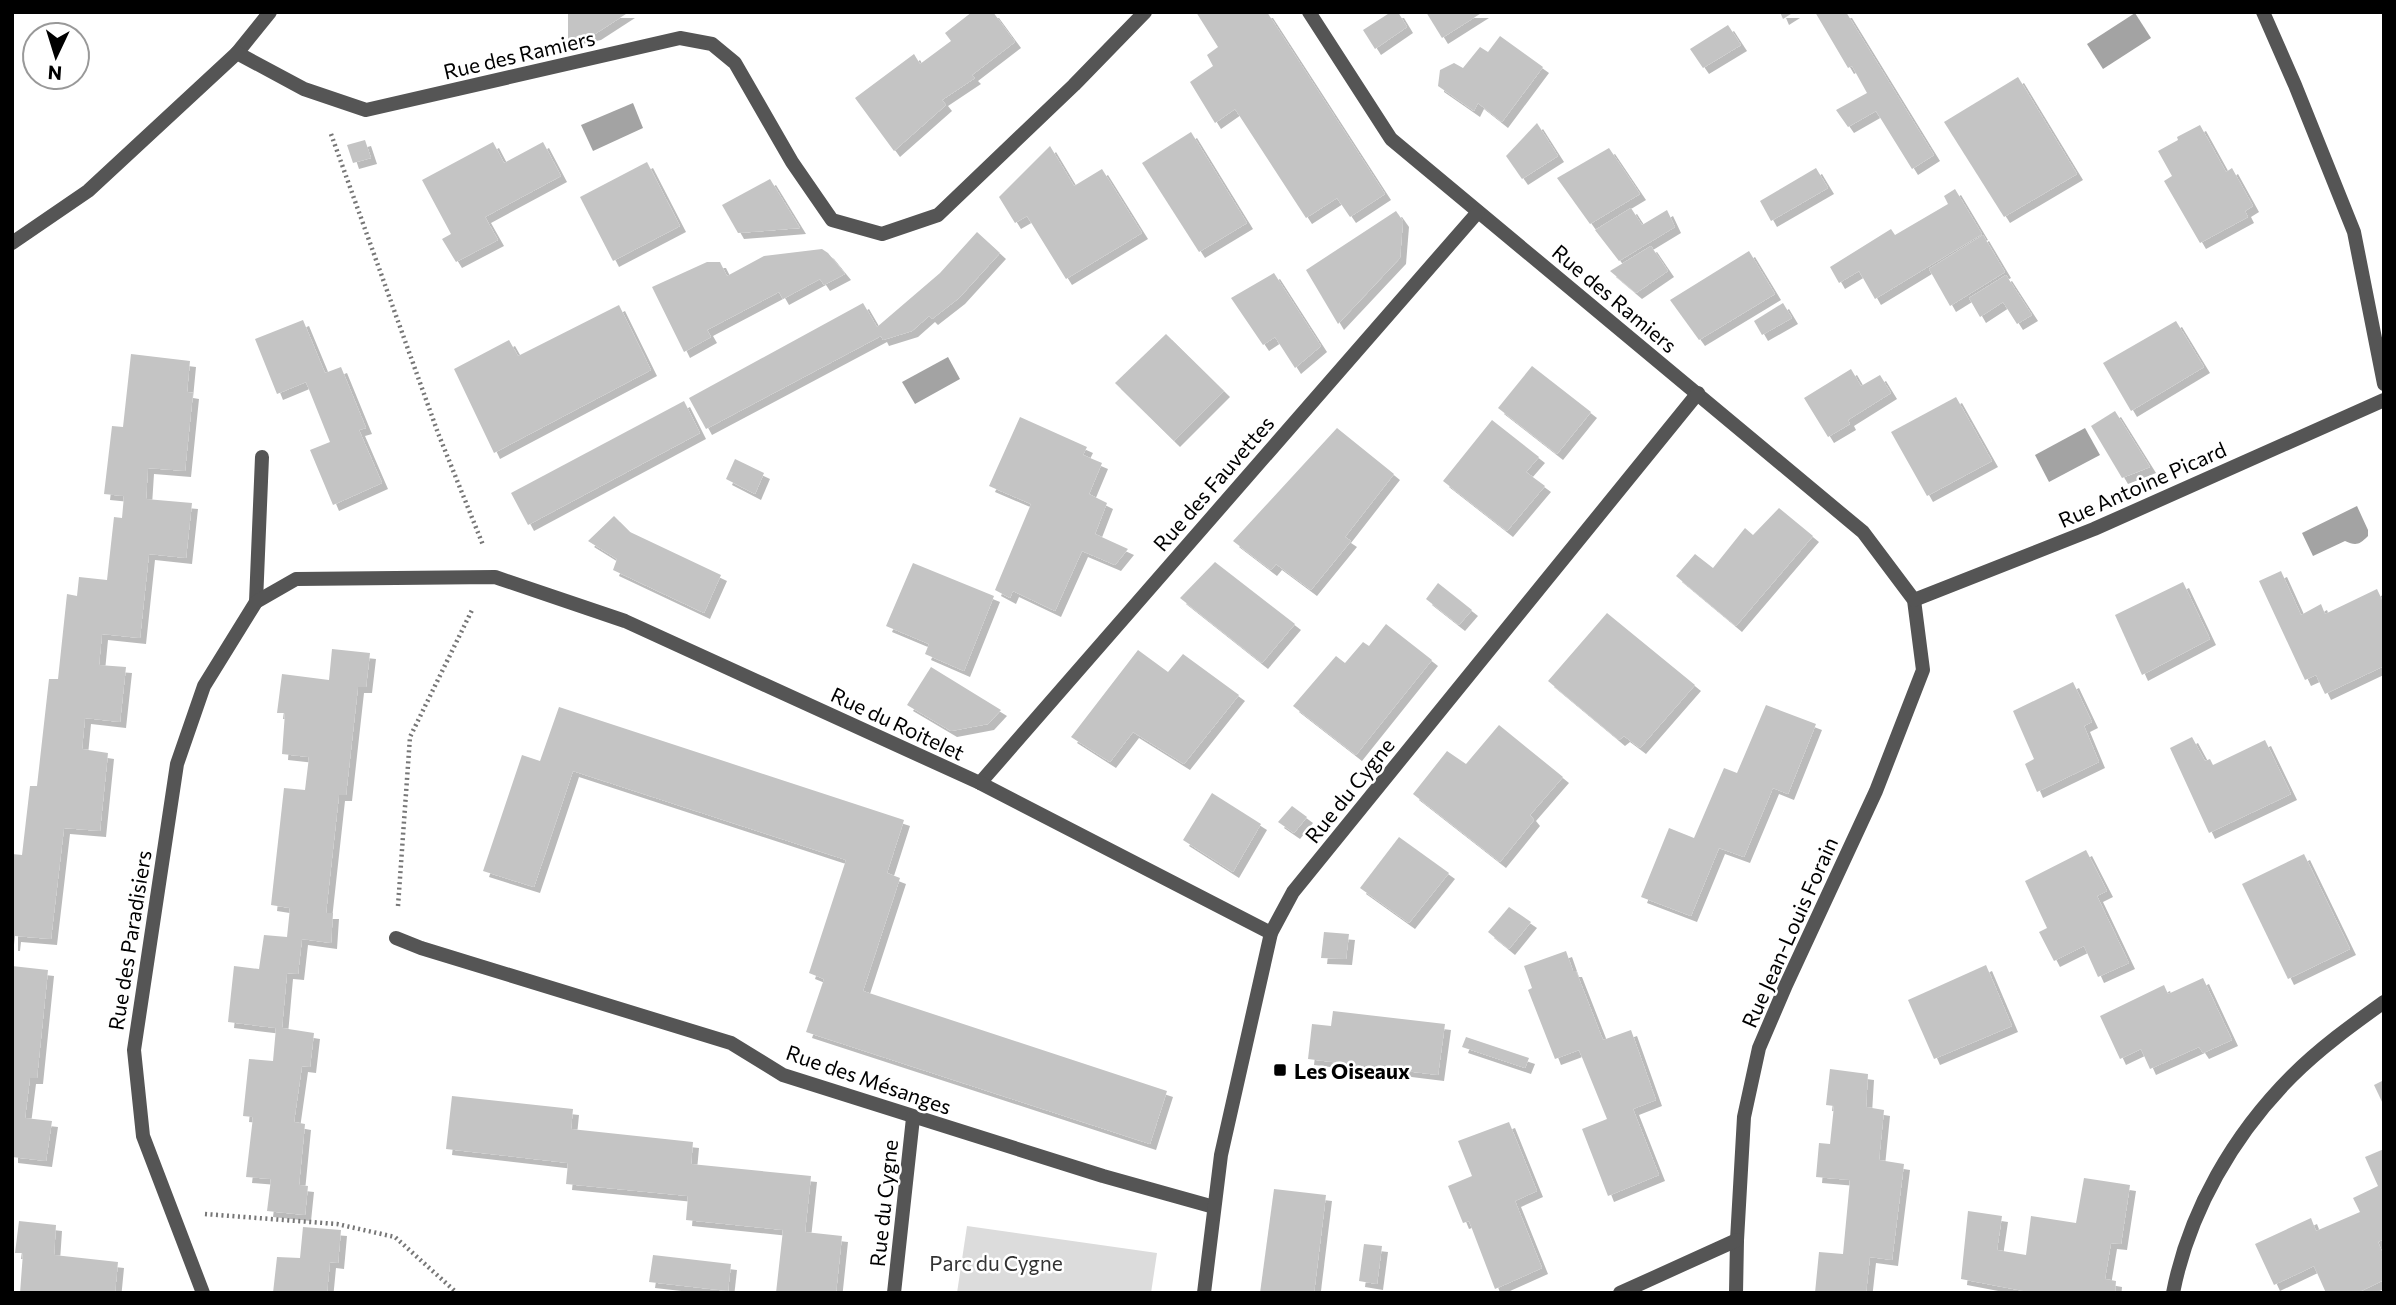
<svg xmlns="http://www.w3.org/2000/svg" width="2396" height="1305" viewBox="0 0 2396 1305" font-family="Commissioner,sans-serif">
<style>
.green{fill:#dcdcdc}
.water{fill:#a3a3a3}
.building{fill:#c4c4c4;filter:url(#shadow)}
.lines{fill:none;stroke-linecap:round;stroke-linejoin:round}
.path{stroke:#777;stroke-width:4.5;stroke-dasharray:2 3.5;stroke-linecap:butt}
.street{stroke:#555;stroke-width:14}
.poi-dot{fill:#000;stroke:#fff;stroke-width:2.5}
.labels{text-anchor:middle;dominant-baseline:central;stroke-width:5;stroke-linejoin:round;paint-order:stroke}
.street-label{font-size:21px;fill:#000;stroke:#fff}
.poi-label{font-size:21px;font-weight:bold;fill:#000;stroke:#fff;text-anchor:start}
.park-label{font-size:21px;fill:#333;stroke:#fff}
</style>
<defs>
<filter id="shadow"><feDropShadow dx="6" dy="6" stdDeviation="0" flood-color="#0004"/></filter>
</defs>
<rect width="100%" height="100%" fill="#fff"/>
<path class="green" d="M967,1226L1157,1253L1151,1293H957Z"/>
<g class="water">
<path d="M2135,13L2151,38L2103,69L2087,44Z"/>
<path d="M633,103L643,128L593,151L581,125Z"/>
<path d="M948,357L960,379L915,404L902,382Z"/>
<path d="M2085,428L2100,455L2049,482L2035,455Z"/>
<path d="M2357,506L2368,530V536C2359,545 2356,546 2345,541L2313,556L2302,533Z"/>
</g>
<g class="building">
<path d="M568,12H629L595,34L568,40Z"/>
<path d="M972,12H993L1015,42L972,75L975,78L942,100L946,105L894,151L855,98L914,54L920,64L951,41L945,33Z"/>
<path d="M1196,12H1267L1385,194L1350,217L1337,198L1306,218L1235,109L1215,123L1190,82L1213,66L1207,55L1218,47Z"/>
<path d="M1391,12H1398L1407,27L1375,49L1363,30Z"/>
<path d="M1426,12H1483L1442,38Z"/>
<path d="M1780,12H1794L1783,19Z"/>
<path d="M1815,12H1846L1934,155L1912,169L1876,111L1848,127L1836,110L1867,93L1852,66L1848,68Z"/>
<path d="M1728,25L1741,45L1703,68L1690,49Z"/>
<path d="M1500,36L1543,67L1502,122L1478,103L1474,111L1438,86L1440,70L1454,63L1463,68L1480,47L1488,52Z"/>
<path d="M2018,77L2077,174L2004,217L1944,122Z"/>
<path d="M1537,123L1558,156L1522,179L1506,156Z"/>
<path d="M2200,125L2226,172L2232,168L2253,206L2245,211L2248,217L2200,243L2164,181L2172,176L2158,151L2178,140L2177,137Z"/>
<path d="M1191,132L1247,223L1199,252L1142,163Z"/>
<path d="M365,140L371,158L353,163L347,145Z"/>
<path d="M493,142L504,163L543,142L561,176L485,217L498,240L456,262L442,239L451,234L422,180Z"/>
<path d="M1050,146L1074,186L1102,169L1142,233L1066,279L1027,216L1015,223L999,197Z"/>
<path d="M1609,148L1640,194L1590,224L1557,178Z"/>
<path d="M647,162L680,226L613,261L580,197Z"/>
<path d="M1816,168L1828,188L1771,221L1760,201Z"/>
<path d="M770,179L800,228L738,233L722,205Z"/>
<path d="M1955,189L1982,234L1875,299L1859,271L1839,283L1830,267L1891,229L1895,235L1948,204L1944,196Z"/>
<path d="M1631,208L1642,225L1667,210L1675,227L1619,261L1595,230Z"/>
<path d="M1396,211L1403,221L1400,258L1338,324L1306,270Z"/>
<path d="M977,232L1000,253L959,298L932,319L929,316L912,331L883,340L881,336L706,429L689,398L863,303L877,327L940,273Z"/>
<path d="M1983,235L2005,272L1950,306L1929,269Z"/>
<path d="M1651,246L1668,271L1636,293L1610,271Z"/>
<path d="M822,249L828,253L845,274L824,285L820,279L783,299L779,292L707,330L711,337L684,352L652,287L707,262H720L727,276L764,256Z"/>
<path d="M1749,251L1775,294L1699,340L1670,300Z"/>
<path d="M1274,273L1321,346L1295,368L1275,337L1263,345L1231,298Z"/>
<path d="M2006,275L2032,315L2017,324L2003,302L1980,317L1969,298Z"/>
<path d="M1783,303L1792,318L1762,335L1754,321Z"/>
<path d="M619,305L651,370L494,453L454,369L509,340L518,356Z"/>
<path d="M303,320L325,373L341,367L366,428L359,430L382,483L333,505L310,450L330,442L306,382L277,394L255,339Z"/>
<path d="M2176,321L2204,367L2131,411L2103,363Z"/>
<path d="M1166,334L1224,391L1174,441L1115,383Z"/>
<path d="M131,354L190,361L187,392L193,393L185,471L148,468L146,499L192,503L186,558L149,554L140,638L102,634L99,665L126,667L120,722L85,718L82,749L108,753L100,831L64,828L51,939L15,936L14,945H12V854L22,855L30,786H37L49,679H58L67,594L77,596L79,577L107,580L114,517L122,518L124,496L104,494L112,426L123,427Z"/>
<path d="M1532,366L1591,412L1557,454L1498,408Z"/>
<path d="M1851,369L1861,386L1880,375L1891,393L1848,420L1850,424L1828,437L1804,398Z"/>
<path d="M1956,397L1992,461L1927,496L1891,432Z"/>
<path d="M684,401L700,433L528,525L511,493Z"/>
<path d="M2115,411L2150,467L2122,478L2091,426Z"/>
<path d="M1020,417L1087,447L1083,455L1102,463L1089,494L1107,503L1095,534L1128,549L1115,565L1082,551L1055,611L1013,591L1010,598L995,590L1031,504L989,486Z"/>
<path d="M1492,420L1539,457L1526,472L1545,486L1507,531L1443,481Z"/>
<path d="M1337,428L1394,474L1345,537L1351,541L1311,590L1276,564L1271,570L1233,541Z"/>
<path d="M735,459L764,473L755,494L726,479Z"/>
<path d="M1779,508L1813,536L1736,626L1676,576L1695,554L1713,568L1745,528L1753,535Z"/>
<path d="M614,516L630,532L721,575L704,613L613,570L617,559L588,541Z"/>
<path d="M1215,562L1295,624L1262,663L1180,598Z"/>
<path d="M913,563L994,596L964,671L925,654L929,644L886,626Z"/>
<path d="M2281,571L2301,615L2321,604L2325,614L2377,589L2384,604V666L2325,694L2316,675L2305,680L2259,581Z"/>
<path d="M2183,582L2210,639L2142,675L2115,615Z"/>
<path d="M1438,583L1472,610L1459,625L1426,599Z"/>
<path d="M1607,613L1695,685L1640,748L1624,736L1619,740L1548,681Z"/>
<path d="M1386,624L1432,660L1356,755L1293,706L1336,656L1345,663L1363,642L1369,646Z"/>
<path d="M332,649L370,653L366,687H358L346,795H339L326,913H333L331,943L302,939L298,974L287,973L282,1028L314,1033L310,1067L302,1066L294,1122L305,1124L299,1185L308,1186L305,1215L267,1211L271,1179L246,1177L253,1117L243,1116L249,1059L273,1061L276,1028L228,1022L234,966L259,969L264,935L287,937L290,908L271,905L284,788L305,790L309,757L282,754L285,713H277L282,674L329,680Z"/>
<path d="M1138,650L1168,672L1183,654L1239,695L1184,764L1133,732L1110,762L1071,737Z"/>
<path d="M931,667L1001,710L988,724L951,731L907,705Z"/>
<path d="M2073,682L2092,722L2084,726L2099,762L2037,792L2025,764L2034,759L2013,711Z"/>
<path d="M1766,705L1816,724L1788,794L1773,788L1744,857L1719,848L1691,916L1641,897L1669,828L1694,838L1724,768L1737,773Z"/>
<path d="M559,707L904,820L887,873L900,878L863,991L1167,1091L1150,1144L806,1032L824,979L809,973L846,860L573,771L534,887L483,871L522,755L540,761Z"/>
<path d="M1499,725L1563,777L1530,815L1534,820L1500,862L1413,794L1447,751L1466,764Z"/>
<path d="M2192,737L2205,761L2210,759L2213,765L2265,740L2291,794L2209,833L2170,748Z"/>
<path d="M1212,793L1261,824L1233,872L1183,840Z"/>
<path d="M1292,806L1307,817L1294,833L1278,822Z"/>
<path d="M1399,837L1449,873L1409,923L1360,888Z"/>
<path d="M2086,850L2107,891L2097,896L2129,963L2098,977L2084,946L2054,961L2039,932L2047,928L2025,881Z"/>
<path d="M2304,854L2350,949L2288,979L2242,884Z"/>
<path d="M1509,907L1531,922L1509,949L1488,932Z"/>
<path d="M1324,932L1349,934L1346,959L1321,958Z"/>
<path d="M1566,951L1573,971H1576L1603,1040L1631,1030L1656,1100L1633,1109L1659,1175L1608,1196L1582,1129L1607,1119L1579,1050L1555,1059L1528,990L1532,988L1524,966Z"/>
<path d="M1986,965L2012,1026L1934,1059L1908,1000Z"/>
<path d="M12,966L48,970L37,1078H30L25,1118L52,1121L46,1161L12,1157Z"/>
<path d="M2203,978L2232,1040L2203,1053L2199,1047L2150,1069L2141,1049L2120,1059L2100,1016L2164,985L2168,994Z"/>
<path d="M1333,1011L1445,1024L1438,1075L1308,1059L1312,1024L1331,1026Z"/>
<path d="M1466,1037L1529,1058L1525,1068L1462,1047Z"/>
<path d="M1830,1069L1868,1074L1866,1107L1884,1110L1879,1160L1904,1164L1892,1260L1870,1257L1866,1293H1815L1819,1252L1843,1254L1850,1180L1816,1177L1819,1143L1830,1144L1834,1106L1826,1105Z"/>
<path d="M2384,1080V1106L2374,1085Z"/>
<path d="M452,1096L573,1109L571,1129L693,1142L691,1164L811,1176L805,1232L842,1236L836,1293H776L783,1230L686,1220L688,1196L566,1184L568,1163L446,1149Z"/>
<path d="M1509,1122L1537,1191L1515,1201L1542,1268L1495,1289L1469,1221L1463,1223L1448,1186L1472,1176L1458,1141Z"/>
<path d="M2384,1149V1239L2378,1242L2384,1256V1280L2357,1293H2326L2314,1266L2274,1285L2255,1244L2311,1218L2316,1231L2360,1212L2353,1198L2378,1186L2365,1157Z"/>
<path d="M2084,1178L2130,1185L2121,1244L2111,1243L2105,1279L2116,1281L2115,1293H2034L1961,1279L1968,1211L2002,1216L1997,1250L2026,1255L2031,1216L2076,1223Z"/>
<path d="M1274,1189L1326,1195L1314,1293H1260Z"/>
<path d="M19,1221L56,1225L54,1255L118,1262L115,1293H20L23,1253H15Z"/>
<path d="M303,1227L341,1230L338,1263L330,1262L327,1293H273L277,1257L300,1258Z"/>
<path d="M1364,1244L1382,1246L1377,1284L1359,1281Z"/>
<path d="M653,1255L731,1264L728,1291L649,1282Z"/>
</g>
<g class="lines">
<g class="path">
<path d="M331,134L438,433L483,545"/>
<path d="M398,906L410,737L473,608"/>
<path d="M205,1214L337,1224L395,1237L457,1293"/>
</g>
<g class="street">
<path d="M1309,12L1391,139L1863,532L1914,600L1923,670L1876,791L1786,985L1759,1048L1744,1117L1737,1240L1736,1293"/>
<path d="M2263,12L2295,85L2354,232L2384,384"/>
<path d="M237,53L270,12"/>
<path d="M12,243L88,191L237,53L304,89L366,110L680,38L712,44L735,63L792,162L832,220L882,234L938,215L1074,85L1145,12"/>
<path d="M1914,600L2094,529L2384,400"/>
<path d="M256,602L262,457"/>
<path d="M980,783L1478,212"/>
<path d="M396,938L421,948L731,1043L783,1075L1103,1176L1214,1207"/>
<path d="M203,1293L143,1136L134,1050L177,764L204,686L256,602L296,579L495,577L625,621L980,783L1271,933"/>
<path d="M894,1293L913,1118"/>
<path d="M1204,1293L1221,1155L1271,933L1293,892L1698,393"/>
<path d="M1620,1293L1737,1240"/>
<path d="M2173,1293C2189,1211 2234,1134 2292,1076C2320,1048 2352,1025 2384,1002"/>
</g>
</g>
<rect class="poi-dot" x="1273" y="1063" width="14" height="14" rx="3.5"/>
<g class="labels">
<g class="street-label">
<text transform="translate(519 54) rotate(-13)">Rue des Ramiers</text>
<text transform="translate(1615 298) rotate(40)">Rue des Ramiers</text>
<text transform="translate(1213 483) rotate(-49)">Rue des Fauvettes</text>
<text transform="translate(2142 484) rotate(-24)">Rue Antoine Picard</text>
<text transform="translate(898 723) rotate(25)">Rue du Roitelet</text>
<text transform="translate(1349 790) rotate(-51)">Rue du Cygne</text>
<text transform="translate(1789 932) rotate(-66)">Rue Jean-Louis Forain</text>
<text transform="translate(129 940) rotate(-81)">Rue des Paradisiers</text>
<text transform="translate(869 1079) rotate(19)">Rue des Mésanges</text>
<text transform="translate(883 1203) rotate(-84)">Rue du Cygne</text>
</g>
<g class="poi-label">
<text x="1294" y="1070">Les Oiseaux</text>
</g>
<g class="park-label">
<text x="996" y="1262">Parc du Cygne</text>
</g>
</g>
<rect width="2396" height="1305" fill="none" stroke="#000000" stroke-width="28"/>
<g transform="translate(56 56) rotate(184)"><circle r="33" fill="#ffffff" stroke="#999999" stroke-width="2"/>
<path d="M0-5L12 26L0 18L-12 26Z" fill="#000000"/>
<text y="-10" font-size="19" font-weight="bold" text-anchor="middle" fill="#000000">N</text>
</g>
</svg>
